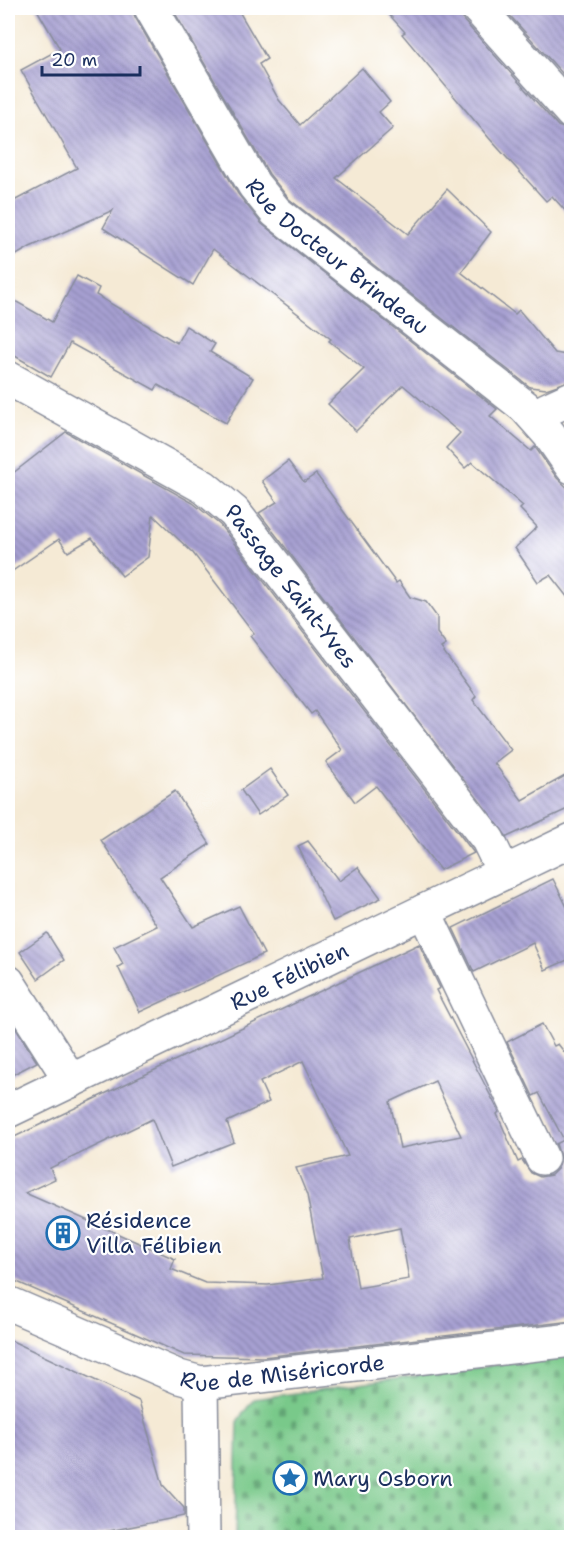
<svg xmlns="http://www.w3.org/2000/svg" width="579" height="1545" viewBox="0 0 579 1545" font-family="'Shantell Sans',sans-serif">
<style>
.cemetery{fill:url(#cemetery-stones);stroke:#4a7c74;stroke-width:1.5}
.building{fill:url(#building-back-hatch);fill-rule:evenodd}
.lines{fill:none;stroke-linecap:round;stroke-linejoin:round}
.minor-casing{stroke:#888c9a;stroke-width:36}
.minor{stroke:#fff;stroke-width:33}
.labels{text-anchor:middle;dominant-baseline:central;stroke-width:4.5;stroke-linejoin:round;paint-order:stroke}
.street-label{font-size:22px;fill:#1b2f5e;stroke:#fff}
.poi-label{font-size:22px;fill:#1b2f5e;stroke:#fff;text-anchor:start}
</style>
<defs>
<pattern id="cemetery-stones" width="16" height="16" patternUnits="userSpaceOnUse" patternTransform="scale(1.5)"><rect width="16" height="16" fill="#79c98a"/><path d="M2 7V4a2 2 0 0 1 4 0v3zM10 15v-3a2 2 0 0 1 4 0v3z" fill="#62a474"/></pattern>
<pattern id="building-back-hatch" width="6" height="6" patternUnits="userSpaceOnUse" patternTransform="scale(1.5)"><rect width="6" height="6" fill="#a7a0d2"/><path d="M-1 5l2 2M0 0l6 6M5-1l2 2" fill="none" stroke="#8783ae"/></pattern>
</defs>
<rect width="100%" height="100%" fill="#fff"/>
<filter id="ink" filterUnits="userSpaceOnUse"><feTurbulence type="fractalNoise" baseFrequency=".0167" numOctaves="2"/><feDisplacementMap in="SourceGraphic" scale="12" xChannelSelector="R" yChannelSelector="G"/><feConvolveMatrix kernelMatrix="1 2 1 2 8 2 1 2 1" color-interpolation-filters="sRGB"/></filter>
<filter id="wash" filterUnits="userSpaceOnUse"><feTurbulence type="fractalNoise" baseFrequency=".008" numOctaves="4" result="noise"/><feDisplacementMap in="SourceGraphic" scale="24" xChannelSelector="R" yChannelSelector="G"/><feGaussianBlur stdDeviation="1.35" result="paint"/><feColorMatrix in="noise" values="0 0 0 0 0 0 0 0 0 0 0 0 0 0 0 0 0 1.4 0 .05"/><feComposite in="paint" operator="in"/></filter>
<g filter="url(#wash)">
<rect width="100%" height="100%" fill="#f5ead5"/>
<path class="cemetery" d="M571,1354V1537L235,1538L238,1420L254,1399Z"/>
<g id="blocks">
<g class="building">
<path d="M36,8H132L135,17L238,194L262,224L497,409L490,416L531,451L535,447L557,478L572,492V603L550,575L538,582L515,548L537,527L520,509L523,506L472,462L465,468L446,448L460,433L403,385L356,431L328,404L364,369L329,341L331,339L213,249L193,285L103,228L113,210L30,247L8,260V204L77,168L21,70L60,49Z"/>
<path d="M172,8H237L267,59L259,64L279,100L300,125L362,68L390,102L379,112L393,128L336,178L408,234L447,189L491,232L461,272L515,314L519,310L555,353L572,356V380L546,389L530,387L289,199L269,174Z"/>
<path d="M383,8H460L464,21L558,126L572,131V218L552,196L546,201L489,138L402,34L405,32Z"/>
<path d="M503,8H572V84Z"/>
<path d="M77,276L99,288L96,295L177,343L186,326L215,344L210,352L253,378L226,423L158,385L155,390L70,343L51,377L8,352V297L52,322Z"/>
<path d="M66,432L193,503L220,525L474,853L440,870L376,786L355,802L326,762L342,750L315,711L311,714L250,636L254,633L193,553L153,515L148,557L122,576L92,538L68,552L59,539L8,574V477Z"/>
<path d="M288,461L304,482L316,474L396,583L399,581L410,597L426,602L437,617V633L446,645L441,648L476,696L473,700L511,750L494,763L522,800L572,772V807L507,837L259,513L277,502L262,481Z"/>
<path d="M270,769L288,795L258,815L241,790Z"/>
<path d="M175,791L210,844L160,877L193,927L239,906L264,954L140,1012L118,967L123,964L114,947L157,926L101,840Z"/>
<path d="M308,841L339,881L358,867L381,898L333,921L298,846Z"/>
<path d="M553,879L572,917V958L545,970L533,943L474,972L453,928Z"/>
<path d="M47,933L64,960L38,979L20,952Z"/>
<path d="M419,944L440,988L436,990L499,1112L497,1114L518,1162L522,1160L531,1173L540,1177L551,1175L558,1168L561,1159L556,1144L564,1140L539,1093L533,1096L507,1042L542,1024L554,1046L558,1044L572,1062V1321L263,1357L184,1355L8,1278V1140ZM303,1061L348,1156L296,1168L307,1195L323,1278L268,1285L205,1283L171,1269L175,1259L25,1193L55,1179L50,1168L152,1119L171,1167L234,1142L227,1122L269,1102L260,1082ZM435,1081L461,1136L400,1148L390,1102ZM400,1228L409,1279L358,1288L350,1239Z"/>
<path d="M8,1016L37,1062L8,1077Z"/>
<path d="M8,1339L139,1401L163,1485L184,1508V1516L95,1534L94,1538H8Z"/>
</g>
</g>
</g>
<g filter="url(#ink)">
<use href="#blocks" fill-opacity="0" stroke="#888c9a" stroke-width="1.5"/>
<g class="lines">
<g class="minor-casing">
<g id="minor">
<path id="s1" d="M151,8L254,185L276,212L525,407L549,434L572,467"/>
<path d="M478,8L572,113"/>
<path id="s2" d="M8,378L204,487L234,512L488,840L504,873"/>
<path d="M537,419L546,410L572,398"/>
<path d="M424,911L542,1158"/>
<path d="M8,982L71,1081"/>
<path id="s3" d="M8,1111L572,840"/>
<path id="s4" d="M8,1303L179,1377L201,1383L572,1340"/>
<path d="M201,1383L203,1538"/>
</g>
</g>
<use href="#minor" class="minor"/>
</g>
</g>
<defs>
<g id="building-ring" transform="scale(1.725)"><circle r="9.5" fill="#fff" stroke="#1f6fb2" stroke-width="1.5"/><path d="M-4-6H4V6H1V3H-1V6H-4ZM-2.5-4.3h1.7v1.8h-1.7ZM.8-4.3h1.7v1.8H.8ZM-2.5-1h1.7V.8h-1.7ZM.8-1h1.7V.8H.8Z" fill="#1f6fb2"/></g>
<g id="sight-ring" transform="scale(1.725)"><circle r="9.5" fill="#fff" stroke="#1f6fb2" stroke-width="1.5"/><path d="M0-6L1.8-2.2L6-1.7L2.9 1.2L3.7 5.4L0 3.3L-3.7 5.4L-2.9 1.2L-6-1.7L-1.8-2.2Z" fill="#1f6fb2"/></g>
</defs>
<g fill-rule="evenodd">
<use href="#building-ring" x="63" y="1233"/>
<use href="#sight-ring" x="290" y="1478"/>
</g>
<g class="labels">
<g class="street-label">
<text stroke="none"><textPath href="#s1" startOffset="315">Rue Docteur Brindeau</textPath></text>
<text stroke="none"><textPath href="#s2" startOffset="357">Passage Saint-Yves</textPath></text>
<text stroke="none"><textPath href="#s3" startOffset="312">Rue Félibien</textPath></text>
<text stroke="none"><textPath href="#s4" startOffset="291">Rue de Miséricorde</textPath></text>
</g>
<g class="poi-label">
<text x="86" y="1220">Résidence<tspan x="86" dy="25">Villa Félibien</tspan></text>
<text x="313" y="1478">Mary Osborn</text>
</g>
</g>
<rect width="579" height="1545" fill="none" stroke="#fff" stroke-width="30"/>
<path d="M42 66v9h98v-9" fill="none" stroke="#1b2f5e" stroke-width="3"/>
<text x="51" y="66" font-size="18" fill="#1b2f5e" stroke="#ffffff" stroke-width="4.5" paint-order="stroke">20 m</text>
</svg>
